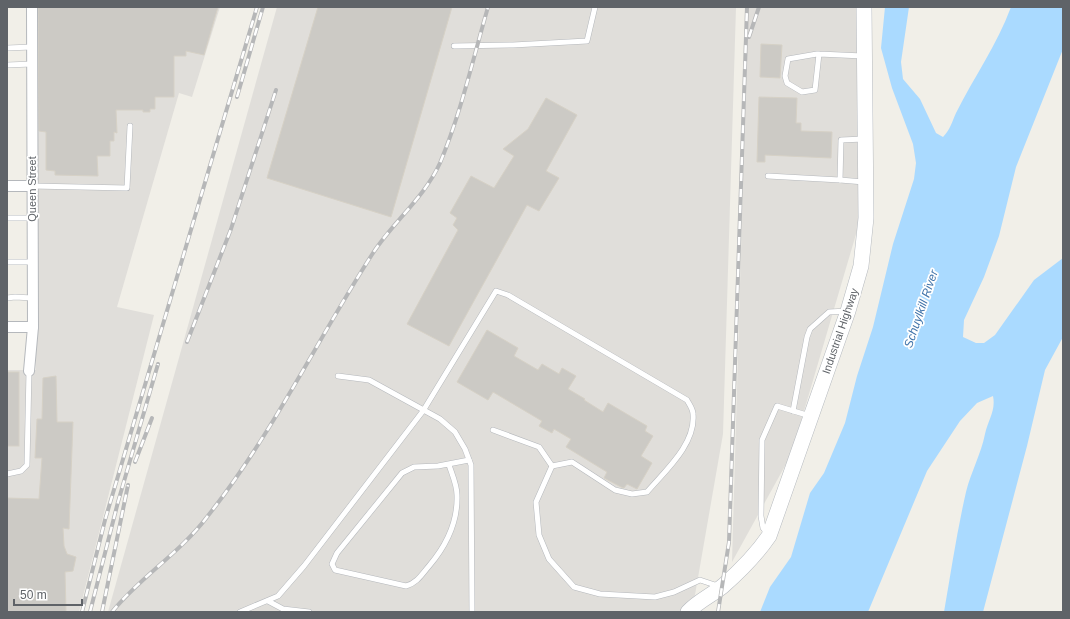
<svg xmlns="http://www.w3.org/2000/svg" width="1070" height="619" viewBox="0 0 1070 619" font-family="Arial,sans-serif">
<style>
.industrial{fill:#e0deda}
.water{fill:#aadaff}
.building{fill:#cccac5;stroke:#d6d1c6}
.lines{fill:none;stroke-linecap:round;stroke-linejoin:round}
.lane-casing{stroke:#b5b8bc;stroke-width:6}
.street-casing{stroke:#b5b8bc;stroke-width:12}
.secondary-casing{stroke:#b6babf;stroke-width:16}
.lane{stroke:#fff;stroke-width:5}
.street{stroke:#fff;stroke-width:10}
.secondary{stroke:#fff;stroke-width:15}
.rail-casing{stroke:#b6b7b8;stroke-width:4}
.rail{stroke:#fff;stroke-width:2.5;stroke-dasharray:8;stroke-linecap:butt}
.labels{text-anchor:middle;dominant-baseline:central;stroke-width:3.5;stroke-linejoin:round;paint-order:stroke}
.street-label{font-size:11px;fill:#5f6368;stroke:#fff}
.water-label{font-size:12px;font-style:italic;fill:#4174aa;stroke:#fff}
</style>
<rect width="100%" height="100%" fill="#f1efe8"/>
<g class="industrial">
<path d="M38,7H220L192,97L179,93L117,307L154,315L79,612H7V370H36Z"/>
<path d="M277,7H736L723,434L692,612H108Z"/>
<path d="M748,7H864L859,224L791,455L732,562Z"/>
</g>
<path class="water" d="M885,7H909L901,62L903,79L920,99L936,133L943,137C950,130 952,122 956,113C974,77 997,45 1011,7H1063V49L1016,167L999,236L984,277L964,320L963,337L976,343H984L995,335L1034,280L1063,258V337L1045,370L1027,446L983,612H944C951,572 957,531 966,492C971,472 981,454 985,434C988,420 996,411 993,396L977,403L960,421L927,471L868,612H760L770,587L791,557L810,493L824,473L845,423L857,376L873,327L893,244L914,179L916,163L913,144L892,88L881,48Z"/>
<g class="building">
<path d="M38,7H218L204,55L186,51V56H174V97H155V109H150V112H143V110H116L117,133L114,132V141H110V156H97L98,176L55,175V171L46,170V132L39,131Z"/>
<path d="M318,7H452L391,217L267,178Z"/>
<path d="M761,44L782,45L780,78L760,77Z"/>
<path d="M759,97L797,98L796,123H801V131L832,132L831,158L765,155V162H757Z"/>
<path d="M546,98L577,115L546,171L559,178L539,211L527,205L449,346L407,324L458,230L453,225L457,218L450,213L471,176L494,188L514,156L503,149L528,129Z"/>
<path d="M487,330L518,348L514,356L538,370L542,364L559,374L562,368L576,376L568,389L585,399L584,400L603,412L608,403L647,426L645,431L653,436L641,456L652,463L637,489L627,484L624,488L621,487L604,478L607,472L566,447L571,439L554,429L552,433L539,426L542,421L493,392L488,400L457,382Z"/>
<rect x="7" y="372" width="12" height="74"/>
<path d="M56,376L57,422H73L69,529L63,528L64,546L67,554L76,557L73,571L65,572L66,612H7V498L39,499L42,458H35L37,419H42L43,378Z"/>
</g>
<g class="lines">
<g class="lane-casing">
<g id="lane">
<path d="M454,46L513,45L587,41L595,7"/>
<path d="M7,48L32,47"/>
<path d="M819,54L815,90L802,92L787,83L785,76L788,59L817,54H819L863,56"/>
<path d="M7,65L32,64"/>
<path d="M864,139L841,140L840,180L864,182"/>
<path d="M768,176L840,180"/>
<path d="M32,186L127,188L130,126"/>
<path d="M7,218H32"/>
<path d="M7,262H32"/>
<path d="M7,298L15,297L32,298"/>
<path d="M338,376L369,380L440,419L455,432L465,449L471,465L472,612"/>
<path d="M793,411L807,337L810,329L829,312L847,311"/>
<path d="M493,430L539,447L552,466"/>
<path d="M449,465C452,474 457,485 457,495C458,522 446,546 429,566C422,574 417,583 406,586L335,570L332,564L337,553L402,473L414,467L438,466L469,460"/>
<path d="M552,466L536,502L539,535L549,559L574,587L600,594L655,597L674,592L700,580L718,586"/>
<path d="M7,474L21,471L27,465L29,371"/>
<path d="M767,533L763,528L761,516L762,440L777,406L810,416"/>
<path d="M268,601L283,609L309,612"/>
<path d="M240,612L278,596L304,566L423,411L496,291L508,295L687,400C689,404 693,409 693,414C696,444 665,471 647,492L632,494L615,490L572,462L552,466"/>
</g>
</g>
<g class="street-casing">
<g id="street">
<path d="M7,186H32"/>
<path d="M7,327H33"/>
<path d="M29,371L33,327L32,7"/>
</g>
</g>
<g class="secondary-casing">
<path id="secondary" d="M688,612C698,601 712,595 723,586C740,571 756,555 769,536L848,311L861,266L866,218L864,7"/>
</g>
<use href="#lane" class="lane"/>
<use href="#street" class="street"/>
<use href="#secondary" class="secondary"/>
<g class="rail-casing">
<g id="rail">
<path d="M749,37L759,7"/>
<path d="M237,97L263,7"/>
<path d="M187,342L231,229L276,90"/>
<path d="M135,462L152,418"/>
<path d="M82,612L105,520L257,7"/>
<path d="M90,612L118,502L158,364"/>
<path d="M102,612L128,485"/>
<path d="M112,612C140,577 180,553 207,517C272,435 317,340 373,253C394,221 424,198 440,163C461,113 473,59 488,7"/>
<path d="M718,612L729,542L747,7"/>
</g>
</g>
<use href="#rail" class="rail"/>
</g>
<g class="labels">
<g class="street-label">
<text transform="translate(32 189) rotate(-90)">Queen Street</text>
<text transform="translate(840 331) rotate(-71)">Industrial Highway</text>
</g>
<g class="water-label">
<text transform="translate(921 309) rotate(-71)">Schuylkill River</text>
</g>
</g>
<rect width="1070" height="619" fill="none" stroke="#5f6368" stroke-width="16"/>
<path d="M14 599v6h68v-6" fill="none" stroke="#5f6368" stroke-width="2"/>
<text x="20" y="599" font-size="12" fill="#5f6368" stroke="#ffffff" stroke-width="3" paint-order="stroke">50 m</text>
</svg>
